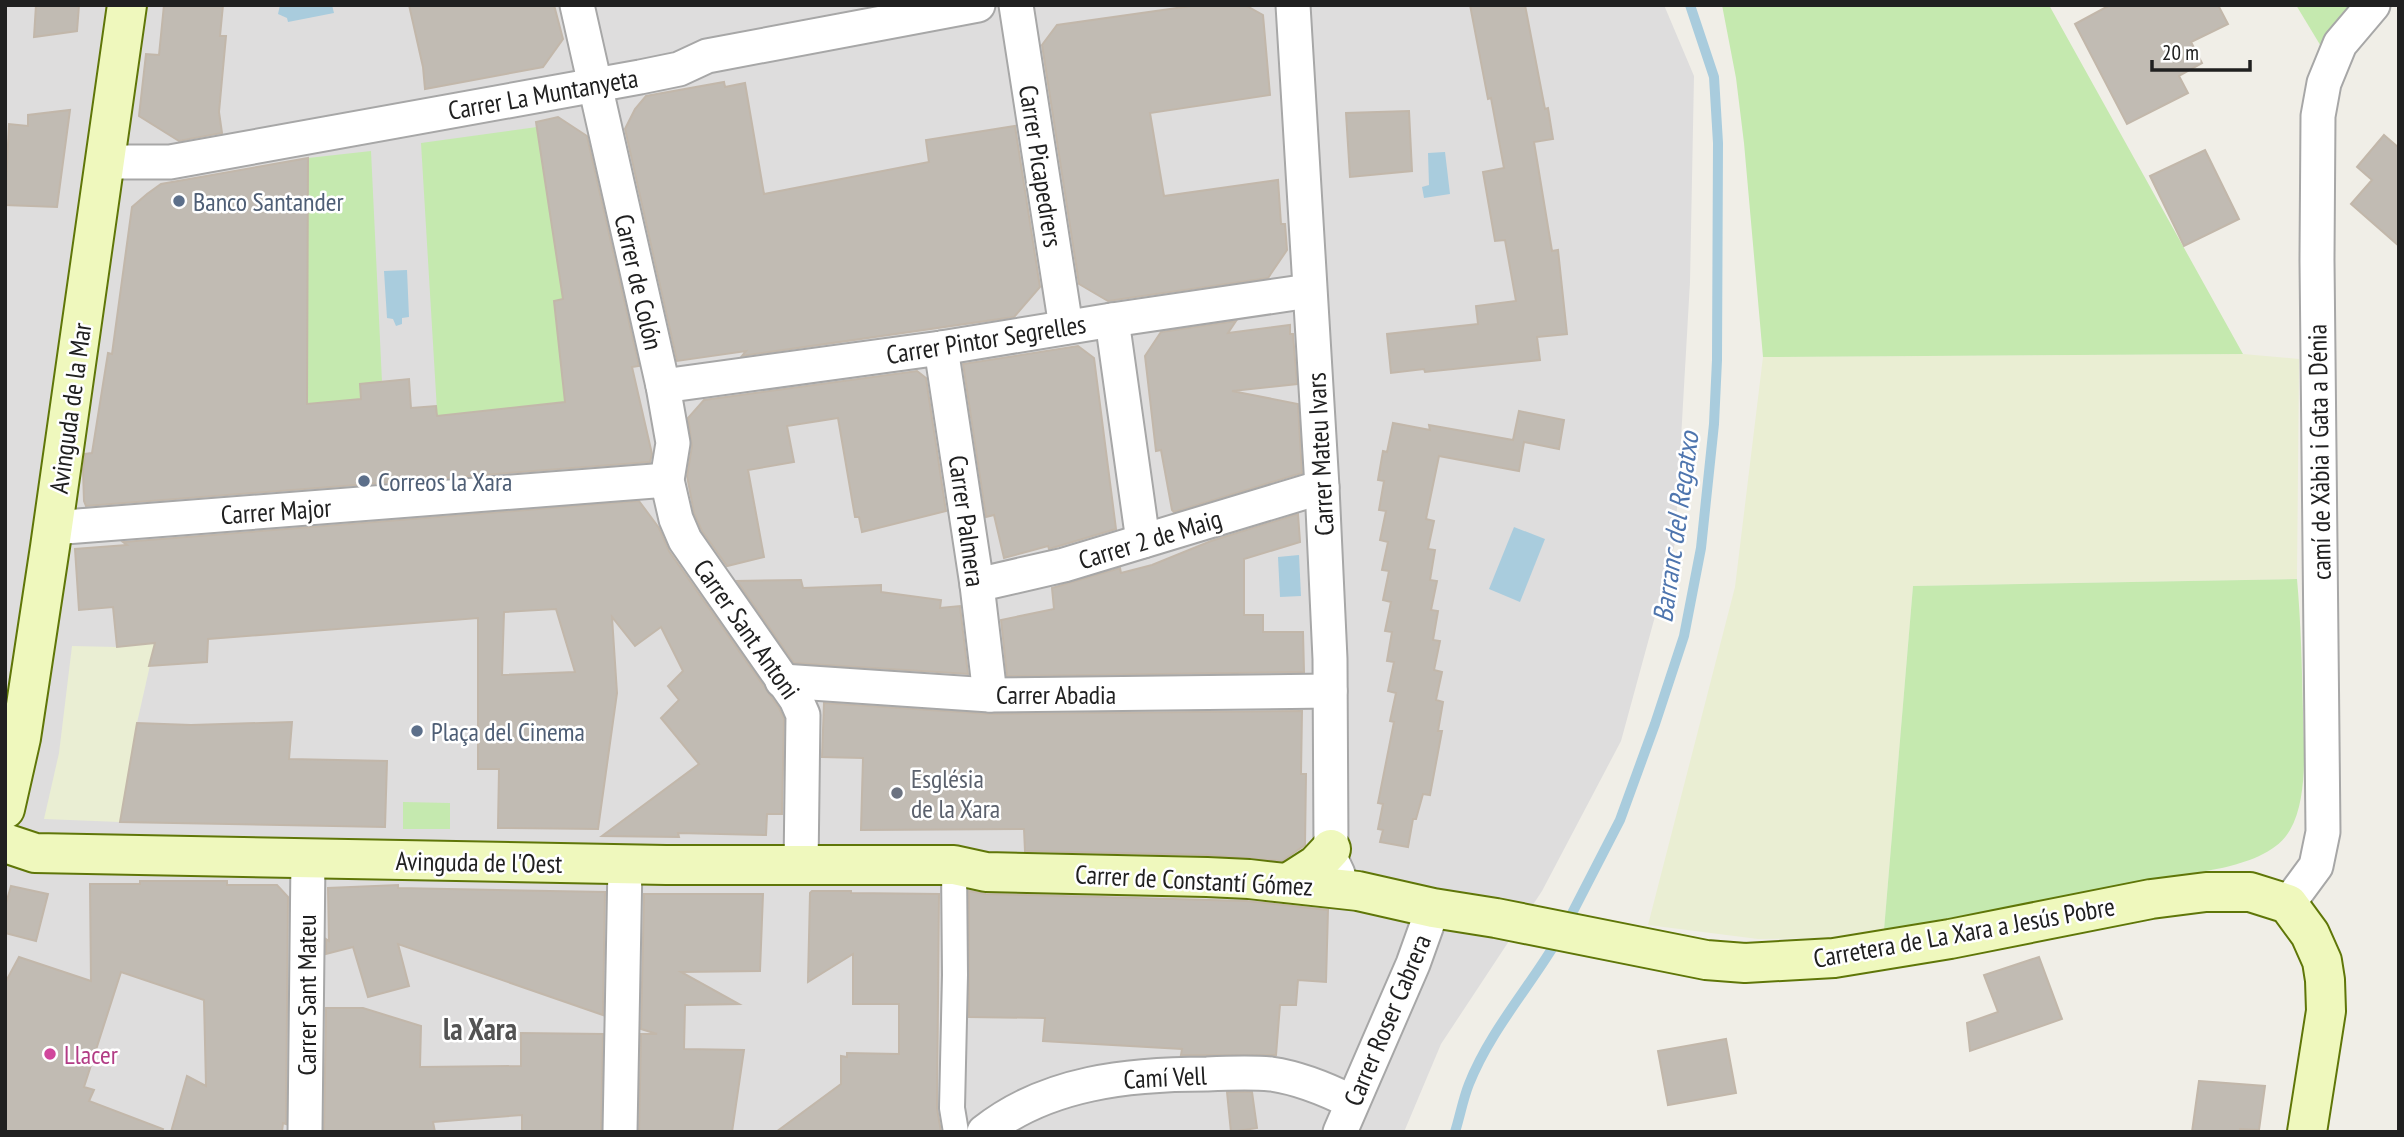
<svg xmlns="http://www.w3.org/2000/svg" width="2404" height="1137" viewBox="0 0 2404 1137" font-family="'PT Sans Narrow',sans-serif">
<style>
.residential{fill:#dedddd}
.farmland{fill:#eaeed3}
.grass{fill:#c5e9af}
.water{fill:#a9ccdd}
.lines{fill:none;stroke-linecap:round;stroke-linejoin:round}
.stream{stroke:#a9ccdd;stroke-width:10}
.building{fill:#c1bbb3;stroke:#c2b7aa;stroke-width:2;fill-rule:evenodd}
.pedestrian-casing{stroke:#a7a7a7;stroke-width:28}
.minor-casing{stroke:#a7a7a7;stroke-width:37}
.secondary-casing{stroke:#5f7608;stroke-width:42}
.pedestrian{stroke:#fff;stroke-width:24}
.minor{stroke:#fff;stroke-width:33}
.secondary{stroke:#eff8bd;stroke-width:38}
.service-dot{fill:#5c6f8a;stroke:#fff;stroke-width:2.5}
.worship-dot{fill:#6b7280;stroke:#fff;stroke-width:2.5}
.hotel-dot{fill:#d1479c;stroke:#fff;stroke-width:2.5}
.labels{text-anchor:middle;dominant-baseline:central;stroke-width:5;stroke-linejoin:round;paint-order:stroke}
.street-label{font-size:26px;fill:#202020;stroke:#fff}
.service-label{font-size:26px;fill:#4e5e75;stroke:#fff;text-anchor:start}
.worship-label{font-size:26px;fill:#5b616d;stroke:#fff;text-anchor:start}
.hotel-label{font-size:26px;fill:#b23c85;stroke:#fff;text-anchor:start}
.water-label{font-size:28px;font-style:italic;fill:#4e75ae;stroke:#fff}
.quarter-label{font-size:30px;font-weight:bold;fill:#535353;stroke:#fff}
</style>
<rect width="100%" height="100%" fill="#f0eee7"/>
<path class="residential" d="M5,5H1664L1694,76L1690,282L1675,543L1621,741L1542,891L1441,1044L1404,1132H5Z"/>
<g class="farmland">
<path d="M2243,354L2299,359L2297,579L1913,586L1884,930L1828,938L1758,939L1648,925L1735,587L1763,357Z"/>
<path d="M155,643L137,723L120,822L44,819L59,753L72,646L117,647Z"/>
</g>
<g class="grass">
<path d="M1722,5H2049L2243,354L1763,357L1744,143L1736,78Z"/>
<path d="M2296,5H2358L2322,48Z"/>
<path d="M537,127L563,299L554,301L565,402L480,411L439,444L421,143Z"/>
<path d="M371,151L382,382L360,384L361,399L306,408L308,158Z"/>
<path d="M2297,579C2301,624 2302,668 2303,713C2304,747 2308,799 2290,830C2277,853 2247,862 2222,868L1884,930L1913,586Z"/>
<path d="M403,802L450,803V829H403Z"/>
</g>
<g class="water">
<path d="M280,5H332L334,13L288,22L287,18L278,14Z"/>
<path d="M1445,152L1450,194L1424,198L1422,187L1429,185L1428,153Z"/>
<path d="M407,270L409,317L402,318V324L396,326L393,319L387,318L384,271Z"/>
<path d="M1514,527L1545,539L1520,602L1489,589Z"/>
<path d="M1299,555L1301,596L1280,597L1278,557Z"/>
</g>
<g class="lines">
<g class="stream">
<path d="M1567,923L1620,820L1655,724L1684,636L1701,548L1714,424L1717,360L1718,143L1714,77L1690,5"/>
<path d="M1455,1132C1460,1116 1463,1099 1469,1084C1490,1031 1529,988 1558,939"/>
</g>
</g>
<g class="building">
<path d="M36,5H79L77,31L34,37Z"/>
<path d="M164,5H223L220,36H226L219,112L222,133L179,141L139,116L146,54L159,55Z"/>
<path d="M409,5H554L563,39L543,67L425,89L423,67Z"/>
<path d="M1198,5H1245L1263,15L1270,95L1150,113L1164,196L1278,180L1281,224H1285L1287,250L1268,278L1108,301L1079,284L1042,45L1057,25Z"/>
<path d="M1470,5H1525L1545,109L1548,108L1553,139L1534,142L1552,251L1558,250L1567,334L1537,337L1540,360L1425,372L1424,369L1391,373L1387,334L1478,324L1476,306L1516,301L1505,240L1495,241L1483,172L1504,168L1491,98L1488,99Z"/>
<path d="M2110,5H2218L2228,24L2191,42L2202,63L2179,76L2188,93L2127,124L2075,24Z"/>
<path d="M724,82L725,87L745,83L764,194L929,162L926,140L1015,126L1040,287L1014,317L742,356L746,351L677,361L625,129L635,109L646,96Z"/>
<path d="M70,110L57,207L5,205L9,124L28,126V115Z"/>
<path d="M1409,111L1412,171L1350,177L1346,113Z"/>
<path d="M558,117L587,136L639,366L632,367L652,454L650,462L86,506L84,501L83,470L85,454L92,453L108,353L112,354L132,207L147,194L161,184L308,158L307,404L361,399L360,384L409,379L411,408L436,406L437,416L565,402L554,301L563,299L536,122Z"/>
<path d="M2384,135L2399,148V246L2351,204L2372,180L2357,167Z"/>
<path d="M2205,150L2239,219L2184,246L2150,176Z"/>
<path d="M1236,321L1228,333L1290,325V334H1293L1297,384L1232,391L1298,404L1302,473L1174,512L1172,510L1161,450L1156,451L1145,356L1161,332Z"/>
<path d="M1078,346L1094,358L1116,529L1059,546L1049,549L1048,546L1004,558L994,515L986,517L963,364Z"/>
<path d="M917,371L926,378L946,511L862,532L859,517H855L838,418L787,426L794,462L748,470L764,557L727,566L702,531L694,513L687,476L692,446L688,418L704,400Z"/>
<path d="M1519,411L1564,420L1559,449L1524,442L1519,471L1439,456L1426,519L1434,521L1428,549L1435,550L1430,580L1437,581L1431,610L1438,611L1433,640L1440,641L1434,670L1442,672L1436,700L1443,702L1438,731H1442L1430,795L1423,794L1416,819H1413L1408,847L1380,842L1383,830L1378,829L1383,804L1378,803L1394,722L1390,721L1396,693L1388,691L1394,662L1387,661L1392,632L1385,631L1391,602L1383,600L1389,571L1382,570L1388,542L1380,540L1386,511L1379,510L1384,481L1378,480L1383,451L1387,452L1393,423L1430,430L1429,425L1513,440Z"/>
<path d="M639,501L659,528L669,551L779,708L784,719L782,814H767L766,835L678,833L679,837L602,836L699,764L661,718L679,700L668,686L683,671L661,627L635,646L612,617L617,693L598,829L498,828L499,769H478V618L208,639L207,662L149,666L155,643L117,647L113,607L79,610L75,549L127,545L123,542ZM556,609L575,672L502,675L504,612Z"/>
<path d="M1298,514L1300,542L1244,559V615H1263V632H1303L1304,672L1007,676L1001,620L1054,609L1052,588L1120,568L1121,573L1152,565L1211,541Z"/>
<path d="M801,580L803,588L881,585V592L941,600L940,608L960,606L968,674L794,663L737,581Z"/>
<path d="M824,703L990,714L1302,711L1301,774H1306L1305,845L1282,861L1208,855L1025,851L1024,829L861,830L863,758L822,757Z"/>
<path d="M292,722L289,759L387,761L385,827L120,822L137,723L191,725Z"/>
<path d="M140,881H227V885H277L288,897L286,1124L283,1123L282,1132H171L187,1076L206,1086L204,1000L121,972L84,1087L94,1090L89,1101L163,1129L162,1132H5V983L19,957L91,981L90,884H140Z"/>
<path d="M398,885V888L605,892L603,1015L398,944L409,986L368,997L353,947L326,954V939L329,941L328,888Z"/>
<path d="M11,886L48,894L36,941L5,933V907Z"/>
<path d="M812,891H851V893L939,894L937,1108L941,1132H776L841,1084V1056L847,1057V1053L899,1054V1004H853V954L808,982L810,893Z"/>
<path d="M969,891L986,894L1247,901L1328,910L1326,982L1298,980L1296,1005H1280L1276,1055H1181L1182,1049L1043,1041L1045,1018L969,1017Z"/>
<path d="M644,894H763L760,971L681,972L739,1004L685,1005L684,1049L744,1050L732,1132H639L641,1034H657L641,1029Z"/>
<path d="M2039,957L2062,1019L1970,1051L1967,1023L1998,1012L1984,975Z"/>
<path d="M326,1008H363L421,1026L420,1067L521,1066V1033L603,1034L601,1132H522V1115L433,1122L435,1132H324Z"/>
<path d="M1726,1039L1736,1093L1668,1105L1658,1051Z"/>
<path d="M2199,1081L2265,1086L2259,1130L2240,1129V1132H2192Z"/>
<path d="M1227,1092H1252L1257,1128L1231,1132Z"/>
</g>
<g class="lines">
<g class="pedestrian-casing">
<path id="pedestrian" d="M954,865L955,975L952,1108L956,1132"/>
</g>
<g class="minor-casing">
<g id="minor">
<path d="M577,5L663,386L673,443L667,480L676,519L685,540L796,699L803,715L801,866"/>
<path d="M1016,5L1066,327"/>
<path d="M1293,5L1322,487L1330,659L1331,849V859L1338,874"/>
<path d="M105,162H170L640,77L679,69L707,56L978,5"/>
<path d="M1112,320L1143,541"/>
<path d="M941,348L977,585L990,695"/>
<path d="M663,386L941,348L1112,320L1309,291"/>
<path d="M52,528L667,480"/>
<path d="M977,585L1064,565L1322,487"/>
<path d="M782,681L990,695L1330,691"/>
<path d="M2288,904L2316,866L2323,832L2317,260L2318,116L2324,83L2340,44L2373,5"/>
<path d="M305,1132L308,858"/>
<path d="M620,1132L625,864"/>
<path d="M984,1132C1047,1082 1130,1074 1207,1074C1228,1073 1250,1072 1271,1074C1300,1078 1326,1089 1352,1102"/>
<path d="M1340,1132L1413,964L1433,908"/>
</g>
</g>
<g class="secondary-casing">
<g id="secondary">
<path d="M5,809L21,738L50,547L127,5"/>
<path d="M5,843L35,853L666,865H954L986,872L1207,877L1249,879L1358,891L1433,908L1496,918L1706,960L1745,963L1834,958L1950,939L2151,899L2206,892H2250L2288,904L2310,934L2322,961L2325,980L2326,1011L2307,1132"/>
<path d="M1288,883L1316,865L1331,849"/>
</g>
</g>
<use href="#pedestrian" class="pedestrian"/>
<use href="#minor" class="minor"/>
<use href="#secondary" class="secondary"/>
</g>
<g class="service-dot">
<circle cx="179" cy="201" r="7"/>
<circle cx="364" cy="481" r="7"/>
<circle cx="417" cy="731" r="7"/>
</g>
<circle class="worship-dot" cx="897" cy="793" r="7"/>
<circle class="hotel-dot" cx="50" cy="1054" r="7"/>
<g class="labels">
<g class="street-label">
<text transform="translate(543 94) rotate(-10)">Carrer La Muntanyeta</text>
<text transform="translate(1041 166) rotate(81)">Carrer Picapedrers</text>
<text transform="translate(639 282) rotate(77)">Carrer de Colón</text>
<text transform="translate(986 339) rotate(-9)">Carrer Pintor Segrelles</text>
<text transform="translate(70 408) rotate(-82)">Avinguda de la Mar</text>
<text transform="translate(2319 452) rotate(-91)">camí de Xàbia i Gata a Dénia</text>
<text transform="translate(1320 454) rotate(-93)">Carrer Mateu Ivars</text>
<text transform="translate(276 511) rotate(-4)">Carrer Major</text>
<text transform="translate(967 521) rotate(82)">Carrer Palmera</text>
<text transform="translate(1150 539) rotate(-17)">Carrer 2 de Maig</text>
<text transform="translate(747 629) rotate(55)">Carrer Sant Antoni</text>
<text x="1056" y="694">Carrer Abadia</text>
<text transform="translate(479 862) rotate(1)">Avinguda de l'Oest</text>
<text transform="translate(1194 880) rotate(3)">Carrer de Constantí Gómez</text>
<text transform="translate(1964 932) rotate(-10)">Carretera de La Xara a Jesús Pobre</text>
<text transform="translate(306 995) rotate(-90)">Carrer Sant Mateu</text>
<text transform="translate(1387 1020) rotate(-67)">Carrer Roser Cabrera</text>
<text transform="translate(1165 1077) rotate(-3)">Camí Vell</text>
</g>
<g class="service-label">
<text x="193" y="201">Banco Santander</text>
<text x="378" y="481">Correos la Xara</text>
<text x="431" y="731">Plaça del Cinema</text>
</g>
<g class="worship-label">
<text x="911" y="778">Església<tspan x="911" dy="30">de la Xara</tspan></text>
</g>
<g class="hotel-label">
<text x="64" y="1054">Llacer</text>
</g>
<g class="water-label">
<text transform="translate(1675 527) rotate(-82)">Barranc del Regatxo</text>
</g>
<g class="quarter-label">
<text x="480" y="1028">la Xara</text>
</g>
</g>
<rect width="2404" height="1137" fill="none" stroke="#202020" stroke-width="14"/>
<path d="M2152 60v10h98v-10" fill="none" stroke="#202020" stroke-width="3.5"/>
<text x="2162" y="60" font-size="21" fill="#202020" stroke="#ffffff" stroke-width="5" paint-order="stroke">20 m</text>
</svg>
